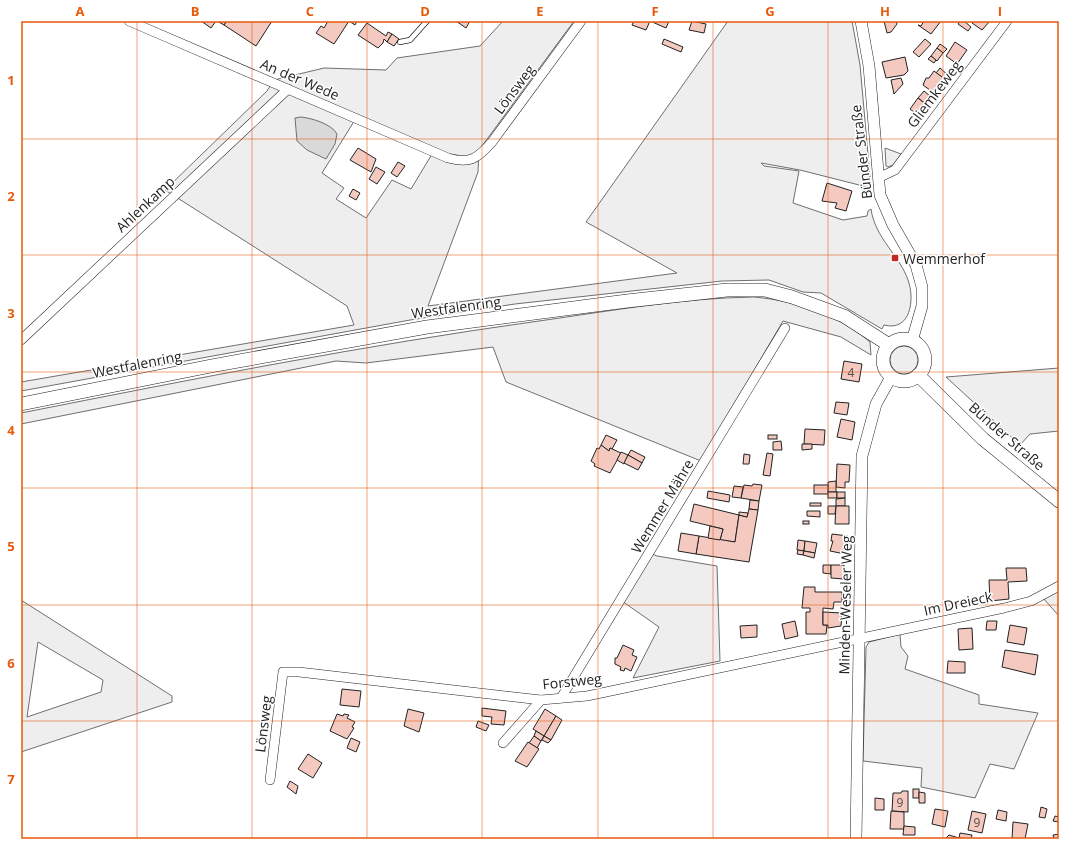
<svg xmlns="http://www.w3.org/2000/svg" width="1080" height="860" viewBox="0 0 1080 860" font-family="'Open Sans',sans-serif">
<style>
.green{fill:#eee;stroke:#6f6f6f;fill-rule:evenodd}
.water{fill:#d9d9d9;stroke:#6f6f6f}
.building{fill:#f3c9c0;stroke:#222}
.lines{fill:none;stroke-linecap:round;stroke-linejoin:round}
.service-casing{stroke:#222;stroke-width:6}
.minor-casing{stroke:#222;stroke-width:10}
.tertiary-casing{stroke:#222;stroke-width:12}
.secondary-casing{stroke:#222;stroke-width:14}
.service{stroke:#fff;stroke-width:4.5}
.minor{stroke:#fff;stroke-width:9}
.tertiary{stroke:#fff;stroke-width:11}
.secondary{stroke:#fff;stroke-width:13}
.grid{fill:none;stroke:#e8590c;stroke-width:1;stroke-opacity:0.55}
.poi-dot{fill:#c62828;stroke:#fff;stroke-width:1.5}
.labels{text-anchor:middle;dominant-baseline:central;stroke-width:3;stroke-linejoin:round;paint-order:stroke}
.number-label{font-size:12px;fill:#564c4a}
.street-label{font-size:14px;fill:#222;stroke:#fff}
.poi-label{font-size:14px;fill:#222;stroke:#fff;text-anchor:start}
.neatline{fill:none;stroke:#e8590c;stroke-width:1.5}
.grid-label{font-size:13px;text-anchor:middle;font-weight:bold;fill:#e8590c}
</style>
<rect width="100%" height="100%" fill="#fff"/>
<g class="green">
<path d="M503,21H574L479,150L478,172L428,306L677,273L586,222L728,21H852L860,65L871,188L800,170L761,163L764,166L799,171L793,203L843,220L867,216L868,211L871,209C875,238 900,256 908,280C915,299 911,332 884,325L882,329L821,293L803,292L769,280L722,281L515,304L410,320L21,391V382L354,325L347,306L165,190L267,91L274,80L324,68L386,70L397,58L480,46ZM358,115L435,149L411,189L392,180L366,218L336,199L344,188L322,173Z"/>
<path d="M885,148L901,154L893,165L888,167L886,166Z"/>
<path d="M754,297C797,301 837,314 870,342L871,355L841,337L783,321L701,461L506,382L493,347L366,363L336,361L21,424V413C193,379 365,345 539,321C610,311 682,298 754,297Z"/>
<circle cx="904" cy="360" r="14"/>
<path d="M1059,368V431L1030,434L1020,445L946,377Z"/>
<path d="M648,552L657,556L717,566L720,661L633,678L659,627L619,599Z"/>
<path d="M1059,588V616L1043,598Z"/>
<path d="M21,600L172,696V702L21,752ZM38,642L103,680L101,692L27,717Z"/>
<path d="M900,634L901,647L908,656L905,669L979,695V704L1038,713L1014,769L990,764L975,798L921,787L922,768L863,761L866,647L869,642Z"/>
</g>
<path class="water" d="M301,117C311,118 332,124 337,134L335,144L326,159L307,150L297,141L295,118Z"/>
<g class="building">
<path d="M201,21H216L211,28Z"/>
<path d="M217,21H227L224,25Z"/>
<path d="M227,21H272L256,46L224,25Z"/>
<path d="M328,21H349L334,44L316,33L321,26L324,28Z"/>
<path d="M349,21H357L355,25Z"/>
<path d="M456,21H470L466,28Z"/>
<path d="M634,21H669L666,28L650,21L646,30L632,25Z"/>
<path d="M692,21L706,24L704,33L689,30Z"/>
<path d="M884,21H896L897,24L891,32L887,33Z"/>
<path d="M924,21H941L931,34L918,25L921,26Z"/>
<path d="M960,21H964L971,27L968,31L958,24Z"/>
<path d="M974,21H990L982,30L972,23Z"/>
<path d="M367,23L386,36L388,32L392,34L387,42L384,39L383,43L378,48L358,35Z"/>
<path d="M392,34L399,39L394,46L387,42Z"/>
<path d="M664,39L683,47L681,52L662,44Z"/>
<path d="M925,39L931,44L919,57L913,52Z"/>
<path d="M955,42L967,50L957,64L946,56Z"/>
<path d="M940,44L947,49L943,53L937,48Z"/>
<path d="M937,48L943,53L937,61L931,56Z"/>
<path d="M931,56L936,60L934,63L928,59Z"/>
<path d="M905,57L908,71L904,75L886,78L882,62Z"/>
<path d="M940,68L949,76L946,80L936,73Z"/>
<path d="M934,71L946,80L934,93L923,85L926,78H929Z"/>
<path d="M901,78L903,84L894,94L891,80Z"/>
<path d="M924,91L931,97L926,104L918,98Z"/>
<path d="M918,98L929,107L921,118L910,109Z"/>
<path d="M358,148L376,159L371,172L350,160Z"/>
<path d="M398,162L405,166L397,177L391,173Z"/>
<path d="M376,167L385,172L377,184L369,179Z"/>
<path d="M827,183L852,191L846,211L835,208L837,203L822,201Z"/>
<path d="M353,189L360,193L356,200L349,196Z"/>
<path d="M844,361L862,364L859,382L841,379Z"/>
<path d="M836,402L849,403L847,415L834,413Z"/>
<path d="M841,419L855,422L852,440L837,437Z"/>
<path d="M805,429L825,430L824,445L804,444Z"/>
<path d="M606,435L617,440L612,449L610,448L609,451L601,445Z"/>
<rect x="768" y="435" width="9" height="4"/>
<path d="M781,441L782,450H773V442Z"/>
<path d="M802,444H812V449L802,450Z"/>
<path d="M601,445L609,451L610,448L621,453L610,473L594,466L595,464L591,461L597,448L599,449Z"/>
<path d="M631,450L645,457L642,463L628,455Z"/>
<path d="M621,452L628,455L624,464L617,460Z"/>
<path d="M767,453L773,454L770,476L763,475Z"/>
<path d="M744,454L750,455L749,464H743Z"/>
<path d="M628,455L642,463L638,470L624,463Z"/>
<path d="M837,464L850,465L849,482H845V488L836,487Z"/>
<path d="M836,481V492H828V482Z"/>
<path d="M753,484L762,485L759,501L741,498L744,485L752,486Z"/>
<rect x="814" y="485" width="14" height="9"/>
<path d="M734,486L743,487L741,498L732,497Z"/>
<path d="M708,491L730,495L729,502L707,498Z"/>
<rect x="828" y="492" width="9" height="6"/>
<rect x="837" y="492" width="8" height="6"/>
<path d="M845,498V506H836V499Z"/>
<path d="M750,500L759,501L758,510L749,509Z"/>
<rect x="810" y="503" width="11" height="3"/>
<path d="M694,504L739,515L735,542L720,540L723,529L690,521Z"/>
<path d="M828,506H836L835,514H828Z"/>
<path d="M836,506H849V524H835Z"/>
<path d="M749,509L758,510L749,562L696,554L699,536L735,542L739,515L747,517Z"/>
<path d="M807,511H820V517L807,516Z"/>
<path d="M739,512L748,513L747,517L739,515Z"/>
<rect x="803" y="521" width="6" height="3"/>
<path d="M710,526L723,529L720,540L708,538Z"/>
<path d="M681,533L699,536L696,554L678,551Z"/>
<path d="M832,534L848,536L845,554L830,551L833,541H831Z"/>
<path d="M798,540L805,541L804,551L797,550Z"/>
<path d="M805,541L817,543L815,553L804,551Z"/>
<path d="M798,550L804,551L803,555L797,554Z"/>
<path d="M804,551L815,553L814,558L803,555Z"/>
<path d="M823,565H831V574L823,573Z"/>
<path d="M831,565H844V579L831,578Z"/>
<path d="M1006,568H1026L1027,581L1008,582L1009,599L990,601L989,580H1007Z"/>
<path d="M804,587H815V592H842V602H834L833,609L823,608V625H827L826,634H806V612H810V608H802Z"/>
<path d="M823,612L842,613L841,626L828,628V625H823Z"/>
<path d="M795,621L798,636L785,639L782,624Z"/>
<path d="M987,621H997L996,630H986Z"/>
<path d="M757,625V637L741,638L740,626Z"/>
<path d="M1010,625L1027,628L1024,645L1007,642Z"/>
<path d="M972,628L973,649L959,650L958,629Z"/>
<path d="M623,645L634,650L632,655L637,657L631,671L625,668L624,671L620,670L621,667L615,664V658H617Z"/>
<path d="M1005,650L1038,655L1035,675L1002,667Z"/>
<path d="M948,661L965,662V673H947Z"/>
<path d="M342,689L361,691L359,707L340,705Z"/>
<path d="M482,708L506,711L504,725L491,724L492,717L482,716Z"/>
<path d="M408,709L424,713L419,732L404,726Z"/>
<path d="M545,709L556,716L544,736L533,729Z"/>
<path d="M337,714L343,716L344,714L349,715L347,718L355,722L352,727L354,728L347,739L330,731Z"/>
<path d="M556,716L562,720L551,740L544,736Z"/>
<path d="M478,721L489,725L486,731L476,727Z"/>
<path d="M536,731L544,736L541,741L534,736Z"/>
<path d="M534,736L541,741L537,748L529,743Z"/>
<path d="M544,736L551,740L548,743L542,740Z"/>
<path d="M351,738L360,742L356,752L347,748Z"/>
<path d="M528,742L539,749L527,767L515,761Z"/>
<path d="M308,754L322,763L313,778L298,769Z"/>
<path d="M290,781L298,786L296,794L287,787Z"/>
<rect x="913" y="789" width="6" height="9"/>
<path d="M902,791H908V812L892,811L893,793H901Z"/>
<path d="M919,792L925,793V803H919Z"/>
<path d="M875,798L884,799V810H875Z"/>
<path d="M1041,807L1047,809L1045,818L1039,817Z"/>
<path d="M935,809L948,811L945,827L932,824Z"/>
<path d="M998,810L1007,812L1006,821L996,819Z"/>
<path d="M891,811L904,812V829H890Z"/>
<path d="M972,811L986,814L982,833L968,830Z"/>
<path d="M1055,816L1059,817V822L1053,821Z"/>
<path d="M1013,822L1028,824L1025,839H1012Z"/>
<path d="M904,826L915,827V835H903Z"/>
<path d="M960,833L972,835L971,839L959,838Z"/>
<path d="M1059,834V839H1054L1053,835Z"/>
<path d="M949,835L959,838L965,839H945Z"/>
</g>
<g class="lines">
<g class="service-casing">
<path id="service" d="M400,42L410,40L427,21"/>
</g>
<g class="minor-casing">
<g id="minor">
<path d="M129,21L448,158C470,164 477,159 492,142L581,21"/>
<path d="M878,178L895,170L1007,21"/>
<path d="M21,340L288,89"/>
<path d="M561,698L785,328"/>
<path d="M503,743L541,700"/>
<path d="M270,780L283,672H299L541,700L587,696L1004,608L1031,601L1059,586"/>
</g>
</g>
<g class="tertiary-casing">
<g id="tertiary">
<path d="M861,21L869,66L880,195L893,225L916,265L922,287V306L912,341"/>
<path d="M856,839L862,456L876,404L891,377"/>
</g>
</g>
<g class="secondary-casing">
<g id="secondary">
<circle cx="904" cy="360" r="21"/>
<path d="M918,375L983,439L1059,501"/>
<path d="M21,404L211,366L427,327L627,301L727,290H765L792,297L844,316L889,345"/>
</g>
</g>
<use href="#service" class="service"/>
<use href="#minor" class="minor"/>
<use href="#tertiary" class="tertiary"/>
<use href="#secondary" class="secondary"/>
</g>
<path class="grid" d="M137,21V839M252,21V839M367,21V839M482,21V839M598,21V839M713,21V839M828,21V839M943,21V839M21,139H1059M21,255H1059M21,372H1059M21,488H1059M21,605H1059M21,721H1059"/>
<rect class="poi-dot" x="891" y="254" width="8" height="8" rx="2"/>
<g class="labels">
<g class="number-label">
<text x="851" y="372">4</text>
<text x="900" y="802">9</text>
<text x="977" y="822">9</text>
</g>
<g class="street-label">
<text transform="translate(300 79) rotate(23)">An der Wede</text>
<text transform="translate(514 89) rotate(-53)">Lönsweg</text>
<text transform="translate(934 94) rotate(-53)">Gliemkeweg</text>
<text transform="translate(861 152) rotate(-97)">Bünder Straße</text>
<text transform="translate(145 204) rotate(-43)">Ahlenkamp</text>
<text transform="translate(456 307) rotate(-8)">Westfalenring</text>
<text transform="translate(137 364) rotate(-11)">Westfalenring</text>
<text transform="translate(1007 436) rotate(41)">Bünder Straße</text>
<text transform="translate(662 506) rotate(-59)">Wemmer Mähre</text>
<text transform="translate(958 603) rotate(-12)">Im Dreieck</text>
<text transform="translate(845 605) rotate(-89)">Minden-Weseler Weg</text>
<text transform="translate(572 681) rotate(-6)">Forstweg</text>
<text transform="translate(263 724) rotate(-83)">Lönsweg</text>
</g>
<g class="poi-label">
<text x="903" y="258">Wemmerhof</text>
</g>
</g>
<rect width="1080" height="860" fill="none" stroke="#ffffff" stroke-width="44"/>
<rect x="22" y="22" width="1036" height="816" class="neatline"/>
<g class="grid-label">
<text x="80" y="16">A</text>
<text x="195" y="16">B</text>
<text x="310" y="16">C</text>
<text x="425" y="16">D</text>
<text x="540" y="16">E</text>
<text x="655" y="16">F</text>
<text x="770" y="16">G</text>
<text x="885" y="16">H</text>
<text x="1000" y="16">I</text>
<text x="11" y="85">1</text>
<text x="11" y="201">2</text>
<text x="11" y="318">3</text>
<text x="11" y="435">4</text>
<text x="11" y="551">5</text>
<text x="11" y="668">6</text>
<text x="11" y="784">7</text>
</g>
</svg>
